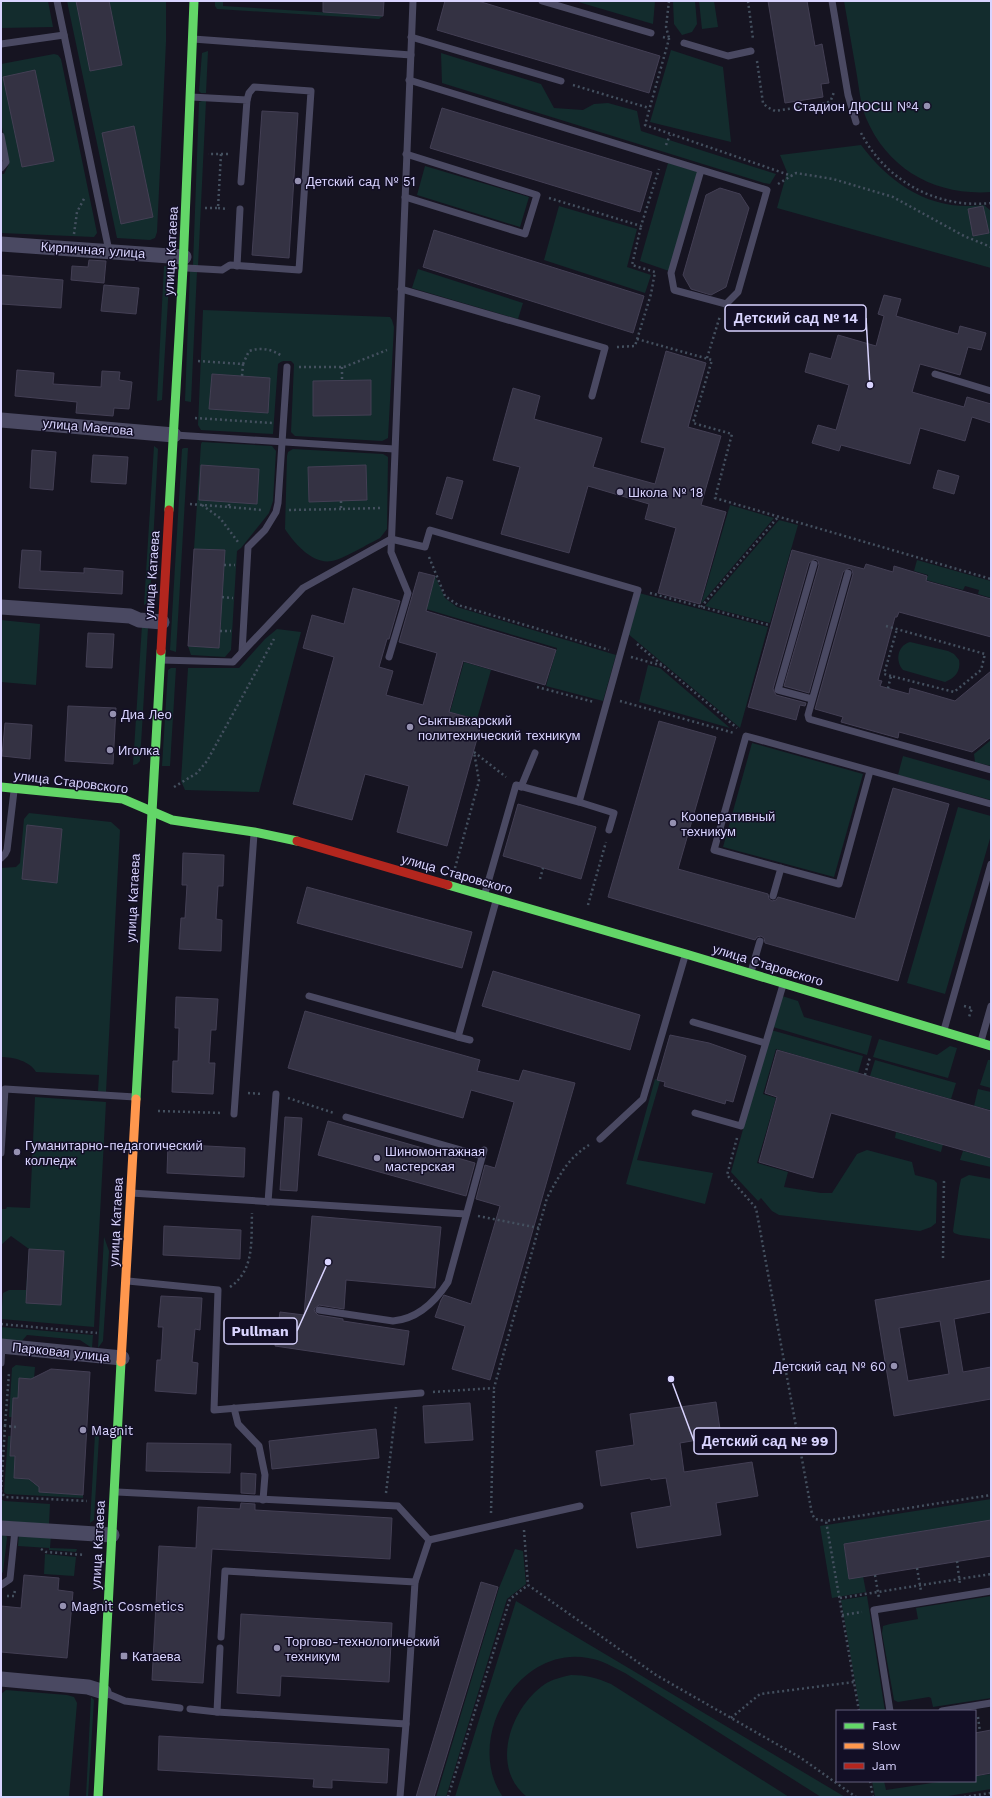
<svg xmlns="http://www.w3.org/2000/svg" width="992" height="1798" viewBox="0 0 992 1798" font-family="'Work Sans',sans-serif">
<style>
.green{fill:#132c2d}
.building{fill:#343243;stroke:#433f54;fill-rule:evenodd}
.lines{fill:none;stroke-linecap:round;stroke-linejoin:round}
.path{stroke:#44505f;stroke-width:2.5;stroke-dasharray:2 3;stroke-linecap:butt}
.lane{stroke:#4a4962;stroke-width:7}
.street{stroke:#4a4962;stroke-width:15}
.fast{stroke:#63d668;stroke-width:9}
.slow{stroke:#ff974d;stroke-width:9}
.jam{stroke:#b3261e;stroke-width:9}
.poi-dot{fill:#9591b1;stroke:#130f26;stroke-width:1.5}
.labels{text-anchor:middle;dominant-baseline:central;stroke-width:3;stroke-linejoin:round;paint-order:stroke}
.poi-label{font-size:13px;fill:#d9d4ff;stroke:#130f26;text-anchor:start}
.street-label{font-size:13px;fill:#d9d4ff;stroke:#130f26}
.leader{fill:none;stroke:#d9d4ff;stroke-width:1.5}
.callout-dot{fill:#d9d4ff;stroke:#130f26;stroke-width:1.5}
.callout{fill:#130f26;stroke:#d9d4ff;stroke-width:1.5}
.callout-label{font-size:14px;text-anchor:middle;font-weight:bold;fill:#d9d4ff}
</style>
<rect width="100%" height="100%" fill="#161421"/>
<g class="green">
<path d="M1,1H48L53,27L1,28Z"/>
<path d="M67,1H166V42L157,232L155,238L150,240L117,238Z"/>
<path d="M215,1H223V6L383,16L379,19L217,9L215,6Z"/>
<path d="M575,1H655L653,24Z"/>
<path d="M673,1H695L697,24L692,32L682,35L674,24Z"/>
<path d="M699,1H714L718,27L702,29Z"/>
<path d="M844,1H991V192C936,196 888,170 866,118C860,103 859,86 856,70C852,47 848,24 844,1Z"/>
<path d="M671,50L723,67L731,142L650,122Z"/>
<path d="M208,51L206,93H201L199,91L202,53Z"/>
<path d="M441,53L541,84L554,108L583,110L594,104L608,103L637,111L641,131L776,174L770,184L764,183L442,83Z"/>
<path d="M54,54L58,55L61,59L97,233L94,237L1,233V174H4L9,164L1,122V64Z"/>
<path d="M202,101H206L198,266L193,265L199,102Z"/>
<path d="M861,145C891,185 932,212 984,205L991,211V268L777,208L787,172L780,155Z"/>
<path d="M668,163L698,172L669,271L640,261Z"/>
<path d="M425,166L529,197L520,227L417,195Z"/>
<path d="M559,206L637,229L627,267L651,275L645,293L544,260Z"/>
<path d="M164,266L170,267L162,400L157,401Z"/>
<path d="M418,269L523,303L518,319L412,288Z"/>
<path d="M190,271H197L191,402L185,401Z"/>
<path d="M203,310L390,317L392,320L394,327L388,438L382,441L295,436L291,432L294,364L291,361C285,361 282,360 278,364L273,434L201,430L198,425Z"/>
<path d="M202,442L272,446L276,451L273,501L269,513L241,548L237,551L231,650L225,657L191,655L188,646L219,647L224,550L194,549L201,444Z"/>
<path d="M154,446L158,449L150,601L144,605Z"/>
<path d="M184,448H188L176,652L170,650L182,449Z"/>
<path d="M293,449L383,454L388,457L387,529L380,538C368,544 343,559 332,561C313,565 294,543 285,529L287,456L288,452Z"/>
<path d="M730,505L774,518L701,604Z"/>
<path d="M779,520L798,525L770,623L705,606Z"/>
<path d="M917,560L991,581V598L978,594L979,590L965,586L963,590L926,580L928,575L914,571Z"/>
<path d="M435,576L445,598L457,607L616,655L603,701L546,686L557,648L416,606L412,603L414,592L430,595Z"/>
<path d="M639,593L768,627L740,728L627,633Z"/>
<path d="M1,620L40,624L36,685L1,682Z"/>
<path d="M142,625L148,628L140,761L137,764L133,765Z"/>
<path d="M277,629L301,632L259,792L185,790L181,781L188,668H239L265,639Z"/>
<path d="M910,642L948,651L954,654L959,660C961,671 955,678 945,682L903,670C895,661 897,646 910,642Z"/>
<path d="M464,662L491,670L477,719L450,712Z"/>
<path d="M648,665L660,668L730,728L639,702Z"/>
<path d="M171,668H176L170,766H162L168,670Z"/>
<path d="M991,740V766L975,762L974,754Z"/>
<path d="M752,743L863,774L834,877L723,847Z"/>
<path d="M903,756L991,781V800L898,775Z"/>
<path d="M958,807L991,816V835L945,994L907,983Z"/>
<path d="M29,813L111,822L120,830L106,1092L98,1091L99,1075L36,1072C30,1061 13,1057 1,1057V868L16,867L20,863L24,819Z"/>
<path d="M782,996L798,1001L804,1017L872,1036L867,1055L773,1027Z"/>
<path d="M771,1030L863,1056L858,1073L776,1049L763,1094L776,1098L757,1163L788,1172L784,1187L821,1193H832L857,1154L867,1150L912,1162L915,1175L934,1180L937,1183L936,1223L931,1227L920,1231L779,1215L772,1211L761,1198L758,1201L731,1172Z"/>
<path d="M879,1039L937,1055L950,1046L957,1048L948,1078L873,1057Z"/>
<path d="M875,1060L956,1083L951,1099L870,1076Z"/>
<path d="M988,1060H991V1088L980,1085Z"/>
<path d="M655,1079L660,1081L637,1160L713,1173L705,1204L626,1184Z"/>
<path d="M978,1089L991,1092V1110L974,1106Z"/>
<path d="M35,1097L106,1102L94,1327L1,1319L3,1293L9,1290H26L29,1249L11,1236L1,1245V1209H6L7,1207L30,1208Z"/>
<path d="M943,1131L944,1140L941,1152L895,1138L896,1132L939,1144Z"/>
<path d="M963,1151L991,1158V1167L960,1160Z"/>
<path d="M969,1175L991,1179V1239L960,1235L954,1233L953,1231L959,1188L961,1179Z"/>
<path d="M104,1237L109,1251L103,1341L98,1348Z"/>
<path d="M1,1327L93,1335L92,1348L80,1340L27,1335L21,1342L1,1340Z"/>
<path d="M16,1365L35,1367L34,1379L18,1398L12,1417H9L12,1368Z"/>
<path d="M95,1434L99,1437L94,1520L90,1523Z"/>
<path d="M8,1436H11L10,1455L15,1456L14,1478L30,1479L33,1483L40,1485L39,1492L83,1495V1498L6,1494L4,1492Z"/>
<path d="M1,1499L4,1501L50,1504L49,1524L1,1521Z"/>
<path d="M991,1499V1520L844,1544L849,1579L863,1576L866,1592L832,1598L820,1526Z"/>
<path d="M1,1532L6,1535L7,1538L3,1572L1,1574Z"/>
<path d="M19,1533L51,1535L50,1548L77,1549L76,1552L49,1550V1548L18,1546Z"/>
<path d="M515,1549L523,1551L526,1584L507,1599L446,1797H436L499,1588Z"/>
<path d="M45,1554L76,1557L74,1576L44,1574Z"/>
<path d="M867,1596L885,1711H860L841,1600Z"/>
<path d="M991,1596V1698L933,1707L931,1698L929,1697L898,1702L894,1700L882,1633L883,1626L890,1624L918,1619L916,1608Z"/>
<path d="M516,1601L845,1797H821L625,1673C613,1667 602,1660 588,1658C518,1645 463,1740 503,1797H455Z"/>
<path d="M571,1675C586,1675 597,1678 611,1684L789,1797H527C489,1767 511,1707 545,1684C553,1679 562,1677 571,1675Z"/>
<path d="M6,1690L67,1695L74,1697L77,1703L69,1797H1V1694Z"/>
<path d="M91,1697L94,1700L88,1797H86Z"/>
<path d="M991,1774V1789L942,1797H875L872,1781H884L886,1790L945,1781H975V1776Z"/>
</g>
<g class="building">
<path d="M76,1H109L122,65L90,71Z"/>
<path d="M323,1H384L383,16L323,12Z"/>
<path d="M445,1H478L660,56L649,93L437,30Z"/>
<path d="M768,1H807L815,46L822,44L829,83L821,84L823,97L785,103Z"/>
<path d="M35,70L54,161L22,167L3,77Z"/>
<path d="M442,108L652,172L640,212L430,148Z"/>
<path d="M262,111L298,113L289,258L252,255Z"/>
<path d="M134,126L153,217L121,224L102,133Z"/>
<path d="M720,188L740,194L749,208L726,287L711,295L691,289L683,275L706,195Z"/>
<path d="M983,206L989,233L973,236L968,209Z"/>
<path d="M434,230L644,296L633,333L423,267Z"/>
<path d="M89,260L106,261L104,283L71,280L72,266L88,267Z"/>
<path d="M1,275L63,280L61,308L1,304Z"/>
<path d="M104,285L139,288L136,314L101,311Z"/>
<path d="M884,295L901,299L896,316L958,334L960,326L986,333L981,350L968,347L960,375L920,364L912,392L964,407L967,397L991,404V423L972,417L965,441L920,428L910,464L841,445L839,451L812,443L818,425L836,430L849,385L805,372L810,353L831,359L838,335L876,346L884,316L878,314Z"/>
<path d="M666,351L706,363L688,427L721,436L701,505L726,512L700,604L658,593L676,528L645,519L649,504L588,486L569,553L501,534L520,467L493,460L513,388L540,396L534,419L602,438L593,467L655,484L665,448L641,442Z"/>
<path d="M17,370L54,373L53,384L101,387L102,371L120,372L119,380L132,382L129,409L114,408L113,416L76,413L77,402L15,396Z"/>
<path d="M212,374L270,378L268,413L209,409Z"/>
<path d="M371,380V415L313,416V381Z"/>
<path d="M32,450L56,452L53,490L30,488Z"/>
<path d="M93,455L128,457L126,484L91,482Z"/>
<path d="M201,465L259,469L257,504L199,500Z"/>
<path d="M366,465L367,500L309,502L308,467Z"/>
<path d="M938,470L959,476L954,494L933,488Z"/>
<path d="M447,477L463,481L452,519L436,514Z"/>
<path d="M194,549L225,550L219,648L188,646Z"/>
<path d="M22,550L41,551L40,571L84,573V568L123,571L122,594L19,588Z"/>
<path d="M792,550L864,569L866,564L893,572L894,566L927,576L926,581L991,599V637L899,612L897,617H895L878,680L882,681L880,686L909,694L910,688L955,701L991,671V737L972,752L899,732L898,738L841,722L843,717L815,709L853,574L852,570L849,568L843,572L809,693L784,686L819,565L818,561L815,559L809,563L773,689L776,695L806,703L805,706L800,705L796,720L748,707Z"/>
<path d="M419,572L435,576L426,611L556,650L545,685L463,661L449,712L482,721L447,846L397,832L409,786L365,774L352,820L293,804L334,657L303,648L312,615L344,624L353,588L400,601L389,639H387L379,667L393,671L386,695L423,705L437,653L399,642Z"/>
<path d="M88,633L114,634L112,668L86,667Z"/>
<path d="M68,706L116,708L113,764L65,761Z"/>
<path d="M659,721L716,737L678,869L768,894L769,899L772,901L776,900L778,897L855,919L893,788L949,804L898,981L765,943L764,938L761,936L757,937L755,940L608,897Z"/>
<path d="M5,723L32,725L30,759L2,756Z"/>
<path d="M518,804L596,827L581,879L503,856Z"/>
<path d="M27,825L62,829L57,883L22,879Z"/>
<path d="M183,853L224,855L223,886H218L216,919L222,920L221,951L179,949L181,918H185L187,885H182Z"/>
<path d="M307,887L472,932L462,968L297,923Z"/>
<path d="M493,971L640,1015L630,1050L482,1006Z"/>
<path d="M176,997L218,999L216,1030H211L209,1063H215L213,1094L172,1092L173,1061H178L179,1028H175Z"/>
<path d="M305,1011L480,1060L477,1071L519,1081L523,1070L575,1083L490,1380L452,1369L465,1326L435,1317L441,1300L444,1295L471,1304L500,1206L476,1199L485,1165L495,1168L514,1102L471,1090L463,1118L288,1068Z"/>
<path d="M670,1035L709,1043L746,1056L733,1102L726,1100L725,1104L664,1086L665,1082L657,1080Z"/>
<path d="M777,1050L991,1111V1158L831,1113L813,1178L759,1162L777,1097L765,1093Z"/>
<path d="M285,1117L302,1118L297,1191L280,1190Z"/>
<path d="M328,1121L475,1163L466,1196L318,1155Z"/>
<path d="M168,1144L245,1148L244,1177L167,1173Z"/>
<path d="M312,1216L441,1227L435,1288L346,1280L344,1309L319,1305L314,1309L315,1312L318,1315L343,1319V1321L409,1331L404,1365L275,1346L280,1312L304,1315Z"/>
<path d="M164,1226L241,1230L240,1259L163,1255Z"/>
<path d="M29,1249L64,1251L61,1305L26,1303Z"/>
<path d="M991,1280V1312L954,1319L963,1372L991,1367V1399L894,1416L875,1300ZM940,1321L949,1374L908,1381L899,1328Z"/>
<path d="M161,1296L202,1298L200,1330L195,1329L192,1362L198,1363L196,1394L155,1391L157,1360H161L163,1327H158Z"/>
<path d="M51,1369L90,1372L83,1495L39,1492V1487L29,1479L14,1478L15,1456H10L13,1398H18L19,1378L31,1379Z"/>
<path d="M716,1402L721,1436L680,1443L684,1472L752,1462L758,1496L716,1503L721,1535L637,1548L631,1513L671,1506L666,1478L651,1480L650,1478L601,1486L596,1451L634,1445L630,1414Z"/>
<path d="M470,1403L473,1440L425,1443L423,1406Z"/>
<path d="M376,1429L379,1458L272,1469L269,1441Z"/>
<path d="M147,1443L231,1444L230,1473L146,1471Z"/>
<path d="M241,1473L256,1474L255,1494L241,1493Z"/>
<path d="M241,1503L255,1504V1510L392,1518L390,1559L212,1549L203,1683L152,1680L159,1546L196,1548L198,1507L240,1509Z"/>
<path d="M991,1520V1556L849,1579L844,1544Z"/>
<path d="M24,1575L59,1578L58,1590L73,1592L67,1658L1,1652V1606L21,1608Z"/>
<path d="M481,1582L498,1587L434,1797H416Z"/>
<path d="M241,1614L392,1623L389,1682L281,1676L280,1696L237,1693Z"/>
<path d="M991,1730V1773L975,1776V1733Z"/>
<path d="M159,1736L389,1749L387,1783L332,1780V1788L313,1787L314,1779L158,1770Z"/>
</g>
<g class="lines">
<g class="path">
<path d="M669,1L666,27L669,38"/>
<path d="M748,1L753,39"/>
<path d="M663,37L669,39L645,125L792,176"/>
<path d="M757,61L763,103L767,107L775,111L827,103L831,100L834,92"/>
<path d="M573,85L649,108"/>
<path d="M861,133C886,181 937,209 991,203"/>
<path d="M666,145L670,135"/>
<path d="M221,154H231"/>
<path d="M778,184L796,173L833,179L893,197L964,236L991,247"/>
<path d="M549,198L641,226L659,169"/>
<path d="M205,208H218L221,154H208"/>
<path d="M218,208L228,209"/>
<path d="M74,234L77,212L85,197"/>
<path d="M637,339L712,360L693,423L732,434L715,498L991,579"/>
<path d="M617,347L635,346L651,294L655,272L632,265L641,226"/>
<path d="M707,358L720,316"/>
<path d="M198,361L243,364L242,376"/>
<path d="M243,364L249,351C262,347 271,349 282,356"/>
<path d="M299,367H344L387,350"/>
<path d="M342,367V380"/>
<path d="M195,418L272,423"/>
<path d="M341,501V509L380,508"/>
<path d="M190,504L229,507V502"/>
<path d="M202,505L220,518L238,542"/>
<path d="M229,507L262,510"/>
<path d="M289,510L341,509"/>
<path d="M429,557L445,596L458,605L609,650"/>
<path d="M224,565H235"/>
<path d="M650,593L769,625"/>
<path d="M222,597L233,598"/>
<path d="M701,607L778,517"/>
<path d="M886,626L985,654L981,670L954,692L891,676L888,688"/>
<path d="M220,631H231"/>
<path d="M637,644L737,728"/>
<path d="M631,657L663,666"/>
<path d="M891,676L884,674L897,629"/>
<path d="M537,687L594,702"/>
<path d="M620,701L734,733"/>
<path d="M474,752L506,777"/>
<path d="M174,787L197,773L207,761L274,639"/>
<path d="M455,868L479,781L474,752"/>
<path d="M540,879L543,868"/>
<path d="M588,905L606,842"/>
<path d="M964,1006L972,1008L969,1017"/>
<path d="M865,1075L870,1057"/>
<path d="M248,1093L263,1094"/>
<path d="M288,1098L334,1113"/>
<path d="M158,1111L222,1113"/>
<path d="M737,1138L727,1175L756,1208L812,1514L815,1519L826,1521"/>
<path d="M478,1216L539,1228"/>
<path d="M943,1258L944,1180"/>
<path d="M230,1287C255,1270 251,1240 252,1213"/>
<path d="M1,1324L97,1333"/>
<path d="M433,1392L494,1388L547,1198C559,1176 568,1158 589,1145"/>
<path d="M5,1426L9,1373"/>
<path d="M16,1427L5,1426L1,1492L5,1497L87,1501"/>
<path d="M386,1493L396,1407"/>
<path d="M491,1513L494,1388"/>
<path d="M524,1530L528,1585L656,1675L801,1758L856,1797"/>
<path d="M41,1549L46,1552L85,1555"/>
<path d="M957,1561L960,1585"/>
<path d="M917,1568L921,1591"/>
<path d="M875,1575L879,1598"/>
<path d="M7,1596H14L15,1590"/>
<path d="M840,1598L991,1574"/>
<path d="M842,1615L862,1612"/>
<path d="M859,1711L826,1521L991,1495"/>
<path d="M978,1717L980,1732"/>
<path d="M731,1718L760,1694L854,1682"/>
<path d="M870,1781L873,1797"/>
<path d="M448,1797L510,1599L528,1585"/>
<path d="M964,1797L991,1793"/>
</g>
<g class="lane">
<path d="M57,1L109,251"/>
<path d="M542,1L651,33"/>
<path d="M832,1L848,95L856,122"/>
<path d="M411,37L561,81"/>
<path d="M193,39L411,55"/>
<path d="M684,43L728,56L751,51"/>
<path d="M1,44L64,35"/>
<path d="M409,80L767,190L738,292L726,304L674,290L671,273L701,170"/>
<path d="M191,97L247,100L241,182"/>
<path d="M1,136L6,162L1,168"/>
<path d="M405,197L525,234L537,195L406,154"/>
<path d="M237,266L240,209"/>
<path d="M186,268L222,270L230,265L299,270L311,91L254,87L249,93L247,100"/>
<path d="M401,289L605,348L592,396"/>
<path d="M935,374L991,391"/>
<path d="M175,435L394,449"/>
<path d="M848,573L808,715L809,719L991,770"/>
<path d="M242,652L248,547L265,530L276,512L278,503L287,367"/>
<path d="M389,657L408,593L391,552L413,1"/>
<path d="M161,660L233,662L303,588L391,539L425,547L430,530L638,590L579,802L516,785L485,893"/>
<path d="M812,699L778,690L814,564"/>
<path d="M870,771L839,884L714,850L746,736L991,804"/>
<path d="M521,787L535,753"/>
<path d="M579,802L614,813L609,830"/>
<path d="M1,858L5,854L7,850L14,791"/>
<path d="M773,896L781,868"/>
<path d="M751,972L760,941"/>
<path d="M309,996L458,1037"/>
<path d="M693,1022L765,1043"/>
<path d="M944,1030L991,864"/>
<path d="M470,1040L458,1037L496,901"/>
<path d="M981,1041L991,1006"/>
<path d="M695,1113L741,1126L783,985"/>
<path d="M234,1114L254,834"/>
<path d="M346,1117L482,1156"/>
<path d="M600,1139L643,1099L685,956"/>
<path d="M1,1153L5,1089L135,1097"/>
<path d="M131,1193L466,1214"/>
<path d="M268,1202L276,1094"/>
<path d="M128,1281L218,1290L214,1410L421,1393"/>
<path d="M319,1310L393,1321C417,1319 435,1302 448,1282L484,1150"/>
<path d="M1,1363L2,1346"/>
<path d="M234,1408L238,1424L259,1446L265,1475L263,1500"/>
<path d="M117,1492L398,1506L429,1540L415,1582"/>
<path d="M429,1540L580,1506"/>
<path d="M1,1585L10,1579L15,1530"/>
<path d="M220,1648L217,1712L406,1724L415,1582L225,1571L221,1637"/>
<path d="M106,1693L125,1701L180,1708"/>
<path d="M190,1709L217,1712"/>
<path d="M890,1711L874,1610L991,1591"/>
<path d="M942,1711L991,1703"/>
<path d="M400,1797L406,1724"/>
</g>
<g class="street">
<path d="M1,244L184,257"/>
<path d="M1,420L174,435"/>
<path d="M1,607L130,616L139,620L162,622"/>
<path d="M1,1346L122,1358"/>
<path d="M1,1528L112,1535"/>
<path d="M1,1679L88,1687L104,1692"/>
</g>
<g class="fast">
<path d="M169,510L183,268L194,1"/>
<path d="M1,787L123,799L172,820L254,832L297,841"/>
<path d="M448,885L686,954L991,1046"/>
<path d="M136,1099L161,651"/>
<path d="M98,1797L121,1362"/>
</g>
<path class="slow" d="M121,1362L136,1099"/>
<g class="jam">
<path d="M161,651L169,510"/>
<path d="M297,841L448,885"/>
</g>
</g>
<g class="poi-dot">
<circle cx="927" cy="106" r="4"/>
<circle cx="298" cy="181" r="4"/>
<circle cx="620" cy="492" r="4"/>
<circle cx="113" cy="714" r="4"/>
<circle cx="410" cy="727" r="4"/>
<circle cx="110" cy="750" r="4"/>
<circle cx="673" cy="823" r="4"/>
<circle cx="17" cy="1152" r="4"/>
<circle cx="377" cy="1158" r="4"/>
<circle cx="894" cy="1366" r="4"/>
<circle cx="83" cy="1430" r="4"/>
<circle cx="63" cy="1606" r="4"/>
<circle cx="277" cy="1648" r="4"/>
<rect x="120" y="1652" width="8" height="8" rx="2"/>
</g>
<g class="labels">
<g class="poi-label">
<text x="919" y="106" text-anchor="end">Стадион ДЮСШ №4</text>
<text x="306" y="181">Детский сад № 51</text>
<text x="628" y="492">Школа № 18</text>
<text x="121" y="714">Диа Лео</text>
<text x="418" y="720">Сыктывкарский<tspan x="418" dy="15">политехнический техникум</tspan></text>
<text x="118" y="750">Иголка</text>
<text x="681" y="816">Кооперативный<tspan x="681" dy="15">техникум</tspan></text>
<text x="25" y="1145">Гуманитарно-педагогический<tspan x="25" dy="15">колледж</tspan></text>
<text x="385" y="1151">Шиномонтажная<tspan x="385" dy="15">мастерская</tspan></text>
<text x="886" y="1366" text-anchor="end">Детский сад № 60</text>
<text x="91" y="1430">Magnit</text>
<text x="71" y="1606">Magnit Cosmetics</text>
<text x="285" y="1641">Торгово-технологический<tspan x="285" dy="15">техникум</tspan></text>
<text x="132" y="1656">Катаева</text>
</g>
<g class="street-label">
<text transform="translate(93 250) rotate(4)">Кирпичная улица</text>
<text transform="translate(171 251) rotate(-87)">улица Катаева</text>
<text transform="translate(88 427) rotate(5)">улица Маегова</text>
<text transform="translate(152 575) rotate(-86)">улица Катаева</text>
<text transform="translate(71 782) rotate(7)">улица Старовского</text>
<text transform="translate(457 874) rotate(16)">улица Старовского</text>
<text transform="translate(133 898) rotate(-87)">улица Катаева</text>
<text transform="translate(768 965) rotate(17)">улица Старовского</text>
<text transform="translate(116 1222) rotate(-87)">улица Катаева</text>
<text transform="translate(61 1352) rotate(6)">Парковая улица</text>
<text transform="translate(98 1545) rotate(-87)">улица Катаева</text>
</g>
</g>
<path class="leader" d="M870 385L866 318M328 1262L297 1331M671 1379L694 1441"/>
<g class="callout-dot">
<circle cx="870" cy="385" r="4"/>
<circle cx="328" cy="1262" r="4"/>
<circle cx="671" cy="1379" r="4"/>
</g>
<g class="callout">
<rect x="725" y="305" width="141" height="26" rx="4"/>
<rect x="224" y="1318" width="73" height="26" rx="4"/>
<rect x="694" y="1428" width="142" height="26" rx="4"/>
</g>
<g class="callout-label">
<text x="796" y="323">Детский сад № 14</text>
<text x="260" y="1336">Pullman</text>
<text x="765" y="1446">Детский сад № 99</text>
</g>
<rect width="992" height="1798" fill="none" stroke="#d9d4ff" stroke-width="4"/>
<rect x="836" y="1710" width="140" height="72" fill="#130f26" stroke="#625e7d"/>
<rect x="844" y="1723" width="20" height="6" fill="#63d668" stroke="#625e7d"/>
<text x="872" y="1730" font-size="12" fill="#d9d4ff">Fast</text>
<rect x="844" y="1743" width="20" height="6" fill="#ff974d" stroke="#625e7d"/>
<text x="872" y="1750" font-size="12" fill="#d9d4ff">Slow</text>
<rect x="844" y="1763" width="20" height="6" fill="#b3261e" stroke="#625e7d"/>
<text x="872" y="1770" font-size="12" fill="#d9d4ff">Jam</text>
</svg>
